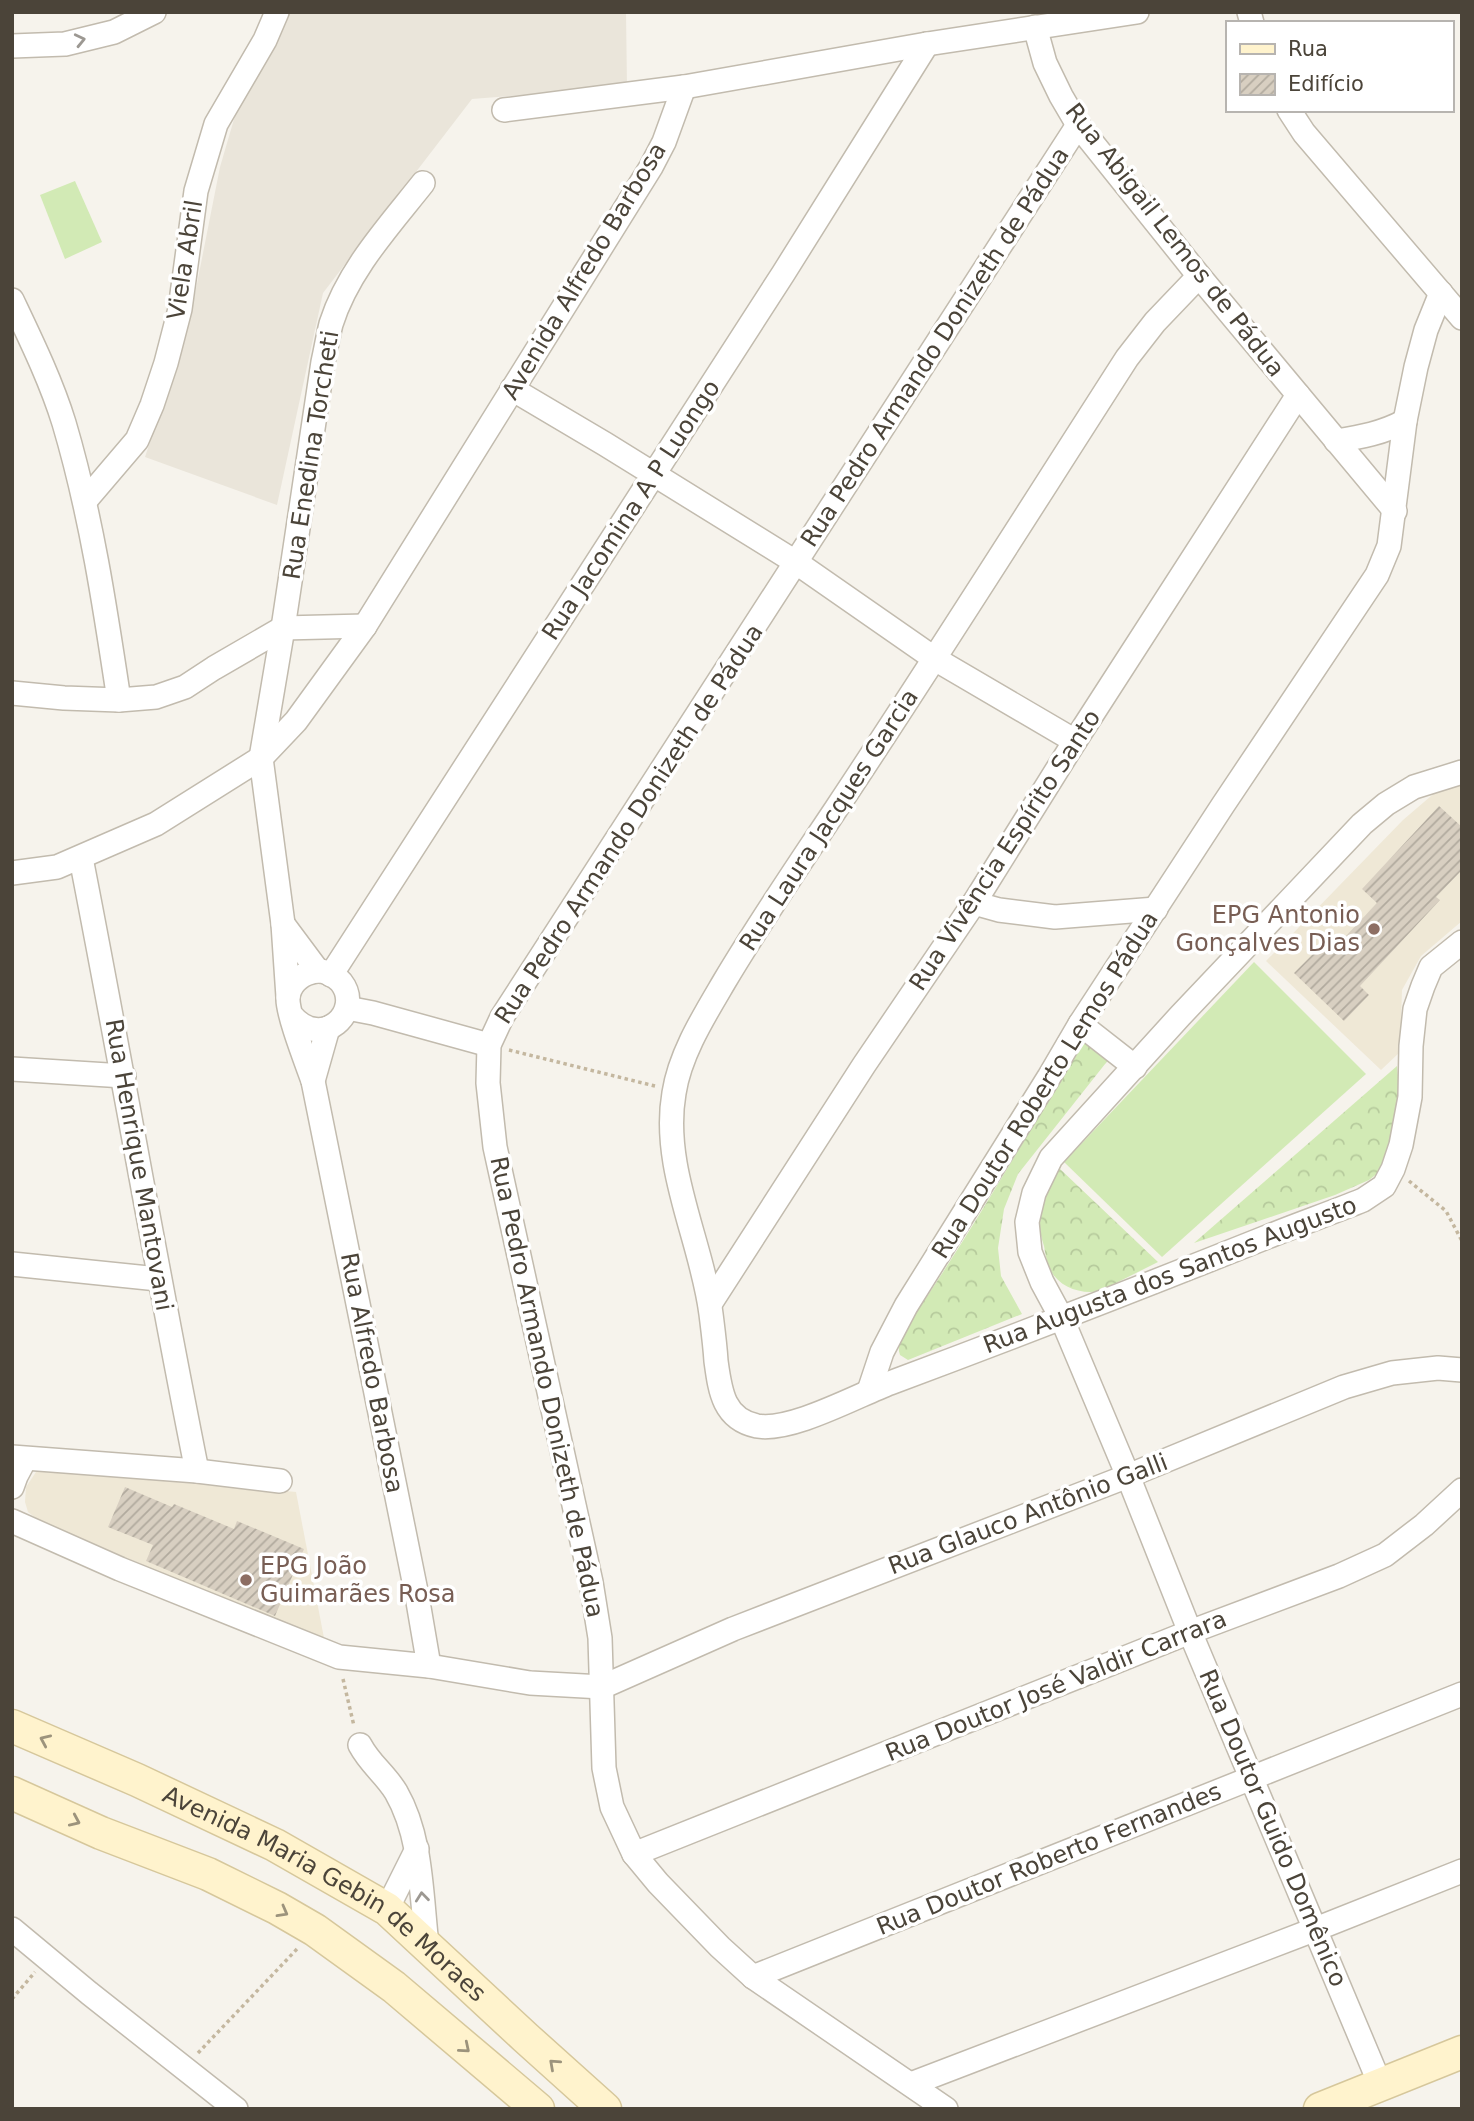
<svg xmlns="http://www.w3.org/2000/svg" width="1474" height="2121" viewBox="0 0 1474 2121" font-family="'DejaVu Sans',sans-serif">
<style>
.residential{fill:#eae5da}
.education{fill:#efe8d6}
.grass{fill:#d2eab5}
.forest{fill:url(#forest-crowns)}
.building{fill:url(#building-hatch)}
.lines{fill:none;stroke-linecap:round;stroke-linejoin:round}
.street-casing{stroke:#c2bbae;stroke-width:26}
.secondary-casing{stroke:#d6c79b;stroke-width:35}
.path{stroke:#c4b79f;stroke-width:3.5;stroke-dasharray:3.5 3.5;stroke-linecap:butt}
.street{stroke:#fff;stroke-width:23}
.secondary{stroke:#fff3cd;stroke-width:32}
.oneway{stroke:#9c9892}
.oneway2{stroke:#9c937c}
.education-dot{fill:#8d6e63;stroke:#fff;stroke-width:2.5}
.labels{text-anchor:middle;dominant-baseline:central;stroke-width:7;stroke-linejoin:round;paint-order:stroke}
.street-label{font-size:24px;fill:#4b4439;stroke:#fff}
.education-label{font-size:24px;fill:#785e54;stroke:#fff;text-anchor:end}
</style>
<defs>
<pattern id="forest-crowns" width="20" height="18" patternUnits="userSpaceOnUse" patternTransform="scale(1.75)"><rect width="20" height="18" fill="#d2eab5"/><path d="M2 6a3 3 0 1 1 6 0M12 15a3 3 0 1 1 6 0" fill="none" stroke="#b6ca9c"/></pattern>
<pattern id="building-hatch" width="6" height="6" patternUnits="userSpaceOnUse" patternTransform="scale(1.75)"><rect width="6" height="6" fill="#d8cfc1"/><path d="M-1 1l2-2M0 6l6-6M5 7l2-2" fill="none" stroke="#b1aa9e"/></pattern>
</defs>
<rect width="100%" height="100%" fill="#f6f3ec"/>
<path class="residential" d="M289,12H626L627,87L472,99L323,293L277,505L145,457L189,324L220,167L249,68Z"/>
<g class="education">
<path d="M1462,782V921L1421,956L1402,990L1400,1052L1381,1070L1266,961L1403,820L1438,790Z"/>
<path d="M45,1468L296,1492L324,1638L322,1640L41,1522L28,1512L25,1502L26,1487L36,1472Z"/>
</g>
<g class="grass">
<path d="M75,181L102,242L65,259L40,195Z"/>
<path d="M1254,962L1366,1074L1162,1257L1064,1162Z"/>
</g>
<g class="forest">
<path d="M1084,1041L1109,1059L1018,1174L1004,1209L998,1248L1001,1276L1022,1314L908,1360L900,1355C893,1336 917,1311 928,1295C983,1212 1032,1126 1084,1041Z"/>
<path d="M1397,1066L1400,1095L1397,1125L1385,1162L1378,1173L1369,1180L1335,1195L1194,1243Z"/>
<path d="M1059,1168L1158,1262L1100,1291C1081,1295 1057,1287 1049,1267C1047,1261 1045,1253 1044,1246C1041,1237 1039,1228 1040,1219C1042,1201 1051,1183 1059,1168Z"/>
</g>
<g class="building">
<path d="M1439,806L1462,827V870L1436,897L1440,900L1360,986L1369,995L1344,1021L1294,973L1320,947L1328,955L1377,903L1362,889Z"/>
<path d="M125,1487L172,1507L174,1504L234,1529L237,1521L304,1549L275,1616L146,1561L153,1545L108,1527Z"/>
</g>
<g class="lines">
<g class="street-casing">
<g id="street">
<path d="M1249,12L1252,23"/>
<path d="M1035,27L1045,63L1061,96L1078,125L1199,276L1395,511"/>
<path d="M12,46L65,44L114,32L154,12"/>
<path d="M504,110L684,87L927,44L1137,12"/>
<path d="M1289,110L1304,133L1462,318"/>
<path d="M1199,276L1155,322L1127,358C1030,509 935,660 836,809C798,866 759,923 724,982C704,1016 680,1054 674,1093C661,1168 702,1241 711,1314C713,1330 715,1345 716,1361C720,1390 723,1419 757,1426C791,1432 856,1396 890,1383C1016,1336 1142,1287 1267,1237C1299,1224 1331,1213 1363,1200L1384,1186L1393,1169L1401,1145L1410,1097L1411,1046L1415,1009L1423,986L1431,967L1462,942"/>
<path d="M12,300C31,340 51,381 64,423C91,514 105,607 119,700"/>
<path d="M512,389L605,444L797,563L935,659L1075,741"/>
<path d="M1336,441C1361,437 1383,433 1405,421"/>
<path d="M85,501L137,440L152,405L166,363L180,309L196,191L216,124L265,40L277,12"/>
<path d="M12,693L64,698L119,700L156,697L185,687L214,668L283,628L365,626"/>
<path d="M81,858C121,1062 156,1267 197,1471"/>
<path d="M12,873L57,867L156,824L261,758L296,721L365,626L651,167L664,142L684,87"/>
<path d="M974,903L999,910L1055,917L1156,909"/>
<path d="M283,924L318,971"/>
<path d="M331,975L783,274L927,44"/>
<path d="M288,997L283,924L261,758L283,628L323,362C326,349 328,336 331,324C348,270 389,226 423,183"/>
<path d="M347,1008L373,1013L489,1045"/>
<path d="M291,1015C322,1052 364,1011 341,982C334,974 322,969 312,972C299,975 289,985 288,998C287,1013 307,1064 313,1081L417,1596L429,1666"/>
<path d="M1080,1024L1135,1067"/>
<path d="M12,1069L124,1076"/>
<path d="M313,1081L328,1028"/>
<path d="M12,1264L158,1279"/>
<path d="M710,1304L864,1065L974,903L1075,741L1298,395"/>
<path d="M869,1391L882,1352L906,1306L1049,1077L1080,1024L1223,805L1377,575L1389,546L1405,421L1416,367L1426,330L1441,293"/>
<path d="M12,1457L197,1471L280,1481"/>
<path d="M12,1487L16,1476L25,1459"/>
<path d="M12,1521L120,1569L339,1657L429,1666L530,1683L602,1687L733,1629L1128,1476L1344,1387L1392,1373L1438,1368L1462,1370"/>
<path d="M360,1745C370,1764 385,1774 396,1792C422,1837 421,1894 427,1945"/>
<path d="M634,1854L1190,1632L1339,1576L1385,1555L1424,1525L1462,1490"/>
<path d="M387,1909L417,1849"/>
<path d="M12,1929L89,1993L236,2109"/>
<path d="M753,1977L1462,1694"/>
<path d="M911,2084L1316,1929L1462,1871"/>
<path d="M1380,2084L1190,1632L1128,1476L1062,1319L1042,1282L1030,1252L1027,1222L1034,1193L1051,1158L1180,1016L1362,824L1386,804L1414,787L1462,772"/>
<path d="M946,2109L753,1977L720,1947L658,1883L634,1854L612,1807L604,1768L600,1638L591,1582L495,1147L488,1083L489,1045L502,1017L1078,125"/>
</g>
</g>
<g class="secondary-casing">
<g id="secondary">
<path id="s1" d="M12,1726L137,1780L275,1845L387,1909L526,2038L605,2109"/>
<path d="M12,1793L101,1833L208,1874L277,1908L315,1930L394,1987L538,2109"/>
<path d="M1320,2109L1462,2052"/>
</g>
</g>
<g class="path">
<path d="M509,1050L655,1086"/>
<path d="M1409,1181L1446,1211L1462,1241"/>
<path d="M343,1679L354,1726"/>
<path d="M12,1999L35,1972"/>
<path d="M198,2053L297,1949"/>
</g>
<use href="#street" class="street"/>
<use href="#secondary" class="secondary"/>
</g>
<defs><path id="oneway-chevron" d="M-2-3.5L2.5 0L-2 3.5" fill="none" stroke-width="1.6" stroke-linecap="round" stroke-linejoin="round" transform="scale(1.75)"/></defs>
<g class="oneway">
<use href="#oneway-chevron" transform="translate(80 40) rotate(-13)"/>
<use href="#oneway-chevron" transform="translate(422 1897) rotate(-96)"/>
</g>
<g class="oneway2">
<use href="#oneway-chevron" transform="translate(45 1740) rotate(-156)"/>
<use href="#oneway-chevron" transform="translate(75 1821) rotate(24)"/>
<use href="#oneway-chevron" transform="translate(283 1912) rotate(29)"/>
<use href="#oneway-chevron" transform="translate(465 2048) rotate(40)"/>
<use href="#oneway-chevron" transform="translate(554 2064) rotate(-138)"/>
</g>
<g class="education-dot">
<circle cx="1374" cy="929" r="7"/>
<circle cx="246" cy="1580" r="7"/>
</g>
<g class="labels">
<g class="street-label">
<text transform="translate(1175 240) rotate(52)">Rua Abigail Lemos de Pádua</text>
<text transform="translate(185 260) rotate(-81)">Viela Abril</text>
<text transform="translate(584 271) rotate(-59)">Avenida Alfredo Barbosa</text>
<text transform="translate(935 347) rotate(-57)">Rua Pedro Armando Donizeth de Pádua</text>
<text transform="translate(311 455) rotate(-81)">Rua Enedina Torcheti</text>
<text transform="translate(631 510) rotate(-57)">Rua Jacomina A P Luongo</text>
<text transform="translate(829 820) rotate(-57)">Rua Laura Jacques Garcia</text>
<text transform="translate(629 824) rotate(-57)">Rua Pedro Armando Donizeth de Pádua</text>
<text transform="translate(1005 850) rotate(-57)">Rua Vivência Espírito Santo</text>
<text transform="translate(1045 1085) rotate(-58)">Rua Doutor Roberto Lemos Pádua</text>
<text transform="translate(139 1165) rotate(80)">Rua Henrique Mantovani</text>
<text transform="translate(1170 1275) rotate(-21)">Rua Augusta dos Santos Augusto</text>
<text transform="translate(372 1373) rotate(79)">Rua Alfredo Barbosa</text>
<text transform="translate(547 1387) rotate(78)">Rua Pedro Armando Donizeth de Pádua</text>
<text transform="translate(1028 1514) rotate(-21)">Rua Glauco Antônio Galli</text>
<text transform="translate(1056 1686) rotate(-22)">Rua Doutor José Valdir Carrara</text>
<text transform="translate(1273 1828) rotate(67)">Rua Doutor Guido Domênico</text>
<text transform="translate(1049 1859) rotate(-22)">Rua Doutor Roberto Fernandes</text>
<text stroke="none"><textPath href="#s1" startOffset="357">Avenida Maria Gebin de Moraes</textPath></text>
</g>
<g class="education-label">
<text x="1360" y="915">EPG Antonio<tspan x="1360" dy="28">Gonçalves Dias</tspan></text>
<text x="260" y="1566" text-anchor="start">EPG João<tspan x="260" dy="28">Guimarães Rosa</tspan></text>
</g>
</g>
<rect width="1474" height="2121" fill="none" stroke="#4b4439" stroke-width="28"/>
<rect x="1226" y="21" width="228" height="91" fill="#ffffff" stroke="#b7b4b0" stroke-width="2"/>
<rect x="1240" y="44" width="35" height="10" fill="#fff3cd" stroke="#b7b4b0" stroke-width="2"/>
<text x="1288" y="56" font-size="21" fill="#4b4439">Rua</text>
<rect x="1240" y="74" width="35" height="21" fill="url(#building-hatch)" stroke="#b7b4b0" stroke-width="2"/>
<text x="1288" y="91" font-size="21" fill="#4b4439">Edifício</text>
</svg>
